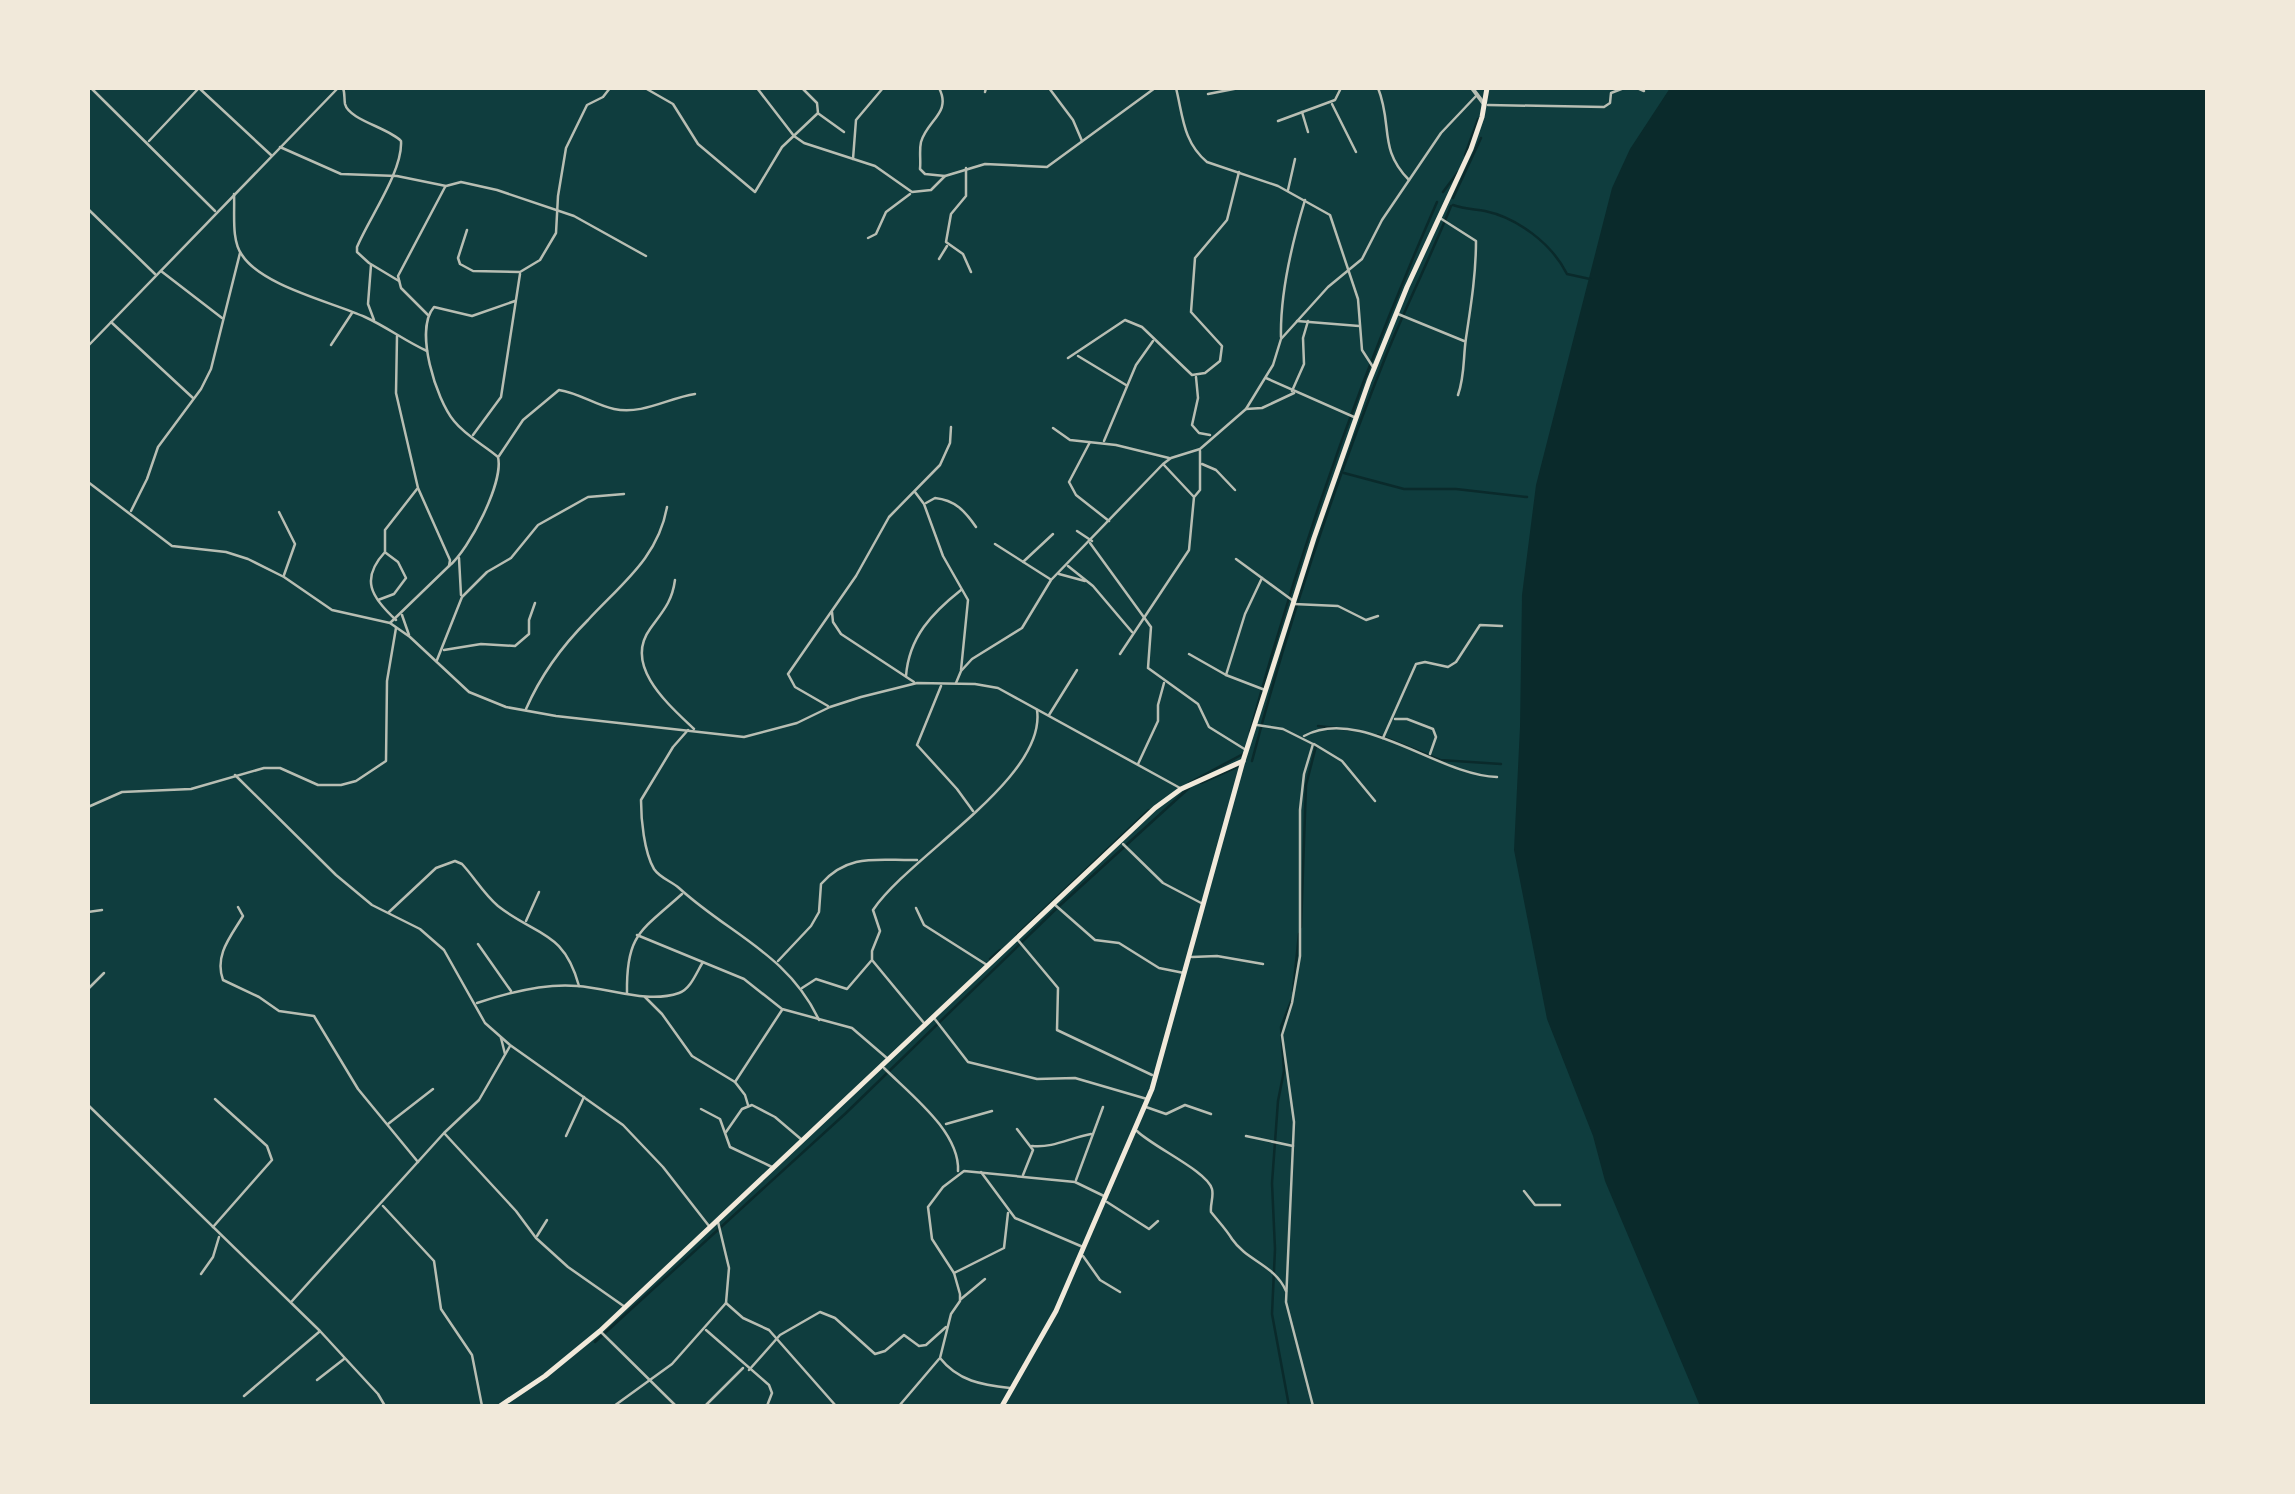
<svg xmlns="http://www.w3.org/2000/svg" width="2295" height="1494" viewBox="0 0 2295 1494" font-family="Montserrat,sans-serif">
<style>
.water{fill:#0a2a2b}
.lines{fill:none;stroke-linecap:round;stroke-linejoin:round}
.stream{stroke:#0a2a2b;stroke-width:2.5}
.minor{stroke:#b8beb3;stroke-width:2.5}
.tertiary{stroke:#b8beb3;stroke-width:4}
.secondary{stroke:#f1e9da;stroke-width:5}
</style>
<rect width="100%" height="100%" fill="#0f3d3e"/>
<path class="water" d="M1670,88H2207V1406H1700L1605,1181L1593,1136L1547,1019L1514,850L1520,727L1522,595L1536,485L1612,188L1630,149Z"/>
<g class="lines">
<g class="stream">
<path d="M1465,155L1478,119"/>
<path d="M1443,192L1458,172"/>
<path d="M1453,198L1481,138"/>
<path d="M1453,205C1464,209 1474,209 1485,211C1518,218 1552,244 1567,274L1590,279"/>
<path d="M1344,473L1404,489H1456L1527,497"/>
<path d="M1318,726L1361,731"/>
<path d="M1250,732C1299,551 1362,373 1437,202"/>
<path d="M1378,735L1440,760L1501,764"/>
<path d="M1252,761C1288,623 1334,486 1387,353C1407,304 1431,256 1451,206"/>
<path d="M1189,783L1243,754"/>
<path d="M1201,783L1239,766"/>
<path d="M1301,927L1306,785L1316,746"/>
<path d="M1017,935L1149,810"/>
<path d="M990,959L1000,950"/>
<path d="M1293,991L1299,934"/>
<path d="M595,1342L846,1113L1057,908L1189,788"/>
<path d="M1289,1406L1272,1314L1275,1249L1272,1183L1278,1101L1284,1071L1281,1027L1292,999"/>
</g>
<g class="minor">
<path d="M91,88L215,211"/>
<path d="M199,88L271,155"/>
<path d="M343,88C345,93 344,98 345,104C349,120 389,128 401,141C403,171 369,218 357,247V252L369,263L399,281"/>
<path d="M645,88L673,104L698,144L755,192L782,147L818,113L817,103L802,88"/>
<path d="M757,88L794,136L804,143L875,166L912,192L931,190L945,176"/>
<path d="M939,88C952,113 927,120 921,142C919,151 921,160 920,169L925,174L945,176L985,164L1047,167L1155,88"/>
<path d="M1049,88L1073,120L1082,141"/>
<path d="M1176,88C1183,116 1183,142 1207,162L1278,186L1330,215L1358,299L1362,350L1373,367"/>
<path d="M1378,88C1393,125 1378,149 1409,180"/>
<path d="M1637,88L1644,91"/>
<path d="M985,92L986,88"/>
<path d="M1208,94L1239,88"/>
<path d="M1332,104L1356,152"/>
<path d="M1488,105L1604,107L1610,103L1611,93L1624,88"/>
<path d="M1302,112L1308,132"/>
<path d="M819,114L844,132"/>
<path d="M1278,121L1335,100L1341,88"/>
<path d="M149,141L198,89"/>
<path d="M280,147L341,174L397,176L446,186L461,182L497,190L574,216L646,256"/>
<path d="M853,159L856,120L883,88"/>
<path d="M966,168V196L951,214L946,242L963,254L971,272"/>
<path d="M1288,190L1295,159"/>
<path d="M234,194C235,213 231,240 242,255C262,286 332,302 365,317C387,327 405,341 427,351"/>
<path d="M88,209L155,274"/>
<path d="M1440,218L1476,241C1476,274 1471,305 1466,338C1463,358 1465,375 1458,395"/>
<path d="M467,230L458,258L460,264L473,271L520,272L540,260L556,233L558,196L566,148L587,105L603,97L610,88"/>
<path d="M868,238L876,234L886,212L910,194"/>
<path d="M939,259L947,246"/>
<path d="M371,265L368,304L374,320"/>
<path d="M161,271L222,318"/>
<path d="M1398,314L1464,341"/>
<path d="M428,315L401,288L398,276L445,187"/>
<path d="M1297,321L1359,326"/>
<path d="M111,322L193,398"/>
<path d="M1281,337C1280,292 1292,243 1305,200"/>
<path d="M331,345L352,313"/>
<path d="M88,346L338,88"/>
<path d="M1078,356L1126,385"/>
<path d="M1068,358L1125,320L1142,327L1192,375L1205,373L1220,361L1222,346L1191,312L1195,258L1227,220L1239,172"/>
<path d="M1196,377L1198,398L1192,425L1199,433L1210,435"/>
<path d="M1266,378L1354,417"/>
<path d="M1292,391L1304,364L1303,338L1308,321"/>
<path d="M1246,409L1262,408L1294,393"/>
<path d="M1053,428L1070,440L1116,445L1169,458"/>
<path d="M473,435L501,397L520,274"/>
<path d="M1104,441L1136,365L1153,341"/>
<path d="M1090,442L1069,482L1076,495L1109,521"/>
<path d="M499,456L523,420L559,390C579,393 595,405 614,409C643,415 668,398 695,394"/>
<path d="M1202,464L1216,470L1235,490"/>
<path d="M88,482L172,546L226,552L248,559L284,577L332,610L390,623L410,637L469,692L506,707L556,716L744,737L797,723L830,707L861,697L917,683L975,684L998,688L1180,788"/>
<path d="M915,492L924,504L943,556L968,600L961,670"/>
<path d="M1195,496L1200,490V451"/>
<path d="M926,503L935,498C955,500 965,511 976,527"/>
<path d="M131,511L147,479L158,447L201,389L211,369L240,253"/>
<path d="M279,512L295,544L284,575"/>
<path d="M1077,531L1092,541"/>
<path d="M1090,543L1151,627L1148,668L1198,704L1209,727L1246,750"/>
<path d="M995,544L1050,579"/>
<path d="M459,558L461,595"/>
<path d="M1236,559L1292,600"/>
<path d="M1023,562L1053,534"/>
<path d="M449,566C469,550 504,482 498,457C484,445 466,436 454,421C436,399 414,330 434,307L472,316L515,301"/>
<path d="M1068,566L1093,586L1132,632"/>
<path d="M1059,574L1085,581"/>
<path d="M675,580C672,602 663,611 650,629C623,666 669,705 694,729"/>
<path d="M378,600L394,594L406,578L398,562L386,553"/>
<path d="M1294,604L1338,606L1366,620L1378,616"/>
<path d="M832,612L833,622L841,634L914,682"/>
<path d="M402,615L409,635"/>
<path d="M396,620C371,597 360,579 385,552V530L417,489"/>
<path d="M390,623L449,566L450,560L418,488L396,393L397,336"/>
<path d="M444,650L481,644L515,646L529,634V620L535,603"/>
<path d="M1120,654L1189,550L1194,497L1164,465"/>
<path d="M1189,654L1226,675L1265,690"/>
<path d="M437,660L462,597L487,572L511,558L538,525L588,497L624,494"/>
<path d="M1226,675L1245,614L1262,578"/>
<path d="M906,676C909,637 932,613 961,590"/>
<path d="M956,683L961,671L972,659L1022,628L1051,580L1163,464L1171,458L1200,449L1246,409L1273,365L1281,339L1328,287L1362,259L1382,220L1441,133L1477,95"/>
<path d="M941,686L917,745L957,789L973,811"/>
<path d="M828,706L795,687L788,674L856,576L889,517L940,465L950,443L951,427"/>
<path d="M526,709C540,677 563,645 588,620C621,584 658,558 667,507"/>
<path d="M1049,715L1077,670"/>
<path d="M1395,719H1407L1433,729L1436,737L1430,754"/>
<path d="M1257,725L1283,729L1313,744L1304,774L1300,810V956L1292,1003L1282,1035L1294,1122L1286,1302L1313,1406"/>
<path d="M688,730L673,747L641,800C641,819 644,852 654,869C660,878 671,881 679,888C729,934 788,954 819,1020"/>
<path d="M1304,736C1360,705 1439,776 1497,777"/>
<path d="M1383,738L1416,664L1425,662L1448,667L1456,662L1480,625L1502,626"/>
<path d="M1314,744L1342,761L1375,801"/>
<path d="M1138,764L1158,721V705L1164,683"/>
<path d="M235,775L336,875L372,905L420,929L444,950L485,1023L510,1045L623,1125L663,1167L709,1226"/>
<path d="M88,807L122,792L191,789L264,768H280L318,785H341L356,781L386,761L387,681L396,628"/>
<path d="M1123,844L1163,883L1203,904"/>
<path d="M1054,904L1095,940L1119,943L1159,968L1184,973"/>
<path d="M238,907L243,916C231,936 214,955 223,980L259,997L279,1011L314,1016L358,1089L418,1162"/>
<path d="M916,908L924,925L987,965"/>
<path d="M88,912L102,910"/>
<path d="M389,912L436,868L455,861L462,864C475,878 483,893 498,906C536,936 564,930 579,986"/>
<path d="M526,921L539,892"/>
<path d="M637,935L744,979L782,1009L852,1028L888,1059"/>
<path d="M1017,939L1058,988L1057,1030L1152,1075"/>
<path d="M478,944L511,991"/>
<path d="M1192,957L1217,956L1263,964"/>
<path d="M778,961L811,926L819,912L821,884C849,852 880,861 917,860"/>
<path d="M802,988L816,979L847,989L871,961"/>
<path d="M88,989L104,973"/>
<path d="M627,993C626,934 641,931 682,894"/>
<path d="M645,997L662,1014L692,1056L735,1082"/>
<path d="M477,1003C507,993 545,983 577,986C610,988 647,1004 679,993C691,989 697,971 703,962"/>
<path d="M934,1018L968,1062L1037,1079L1075,1078L1147,1099"/>
<path d="M924,1023L872,960V951L880,931L873,910C910,855 1047,778 1037,710"/>
<path d="M501,1038L505,1054"/>
<path d="M884,1068C911,1095 960,1132 958,1171"/>
<path d="M88,1105L320,1331L378,1394L385,1406"/>
<path d="M748,1105L745,1095L735,1082L782,1010"/>
<path d="M1146,1107L1166,1114L1185,1105L1211,1114"/>
<path d="M701,1109L720,1119L730,1147L772,1167"/>
<path d="M388,1124L433,1089"/>
<path d="M946,1124L992,1111"/>
<path d="M1017,1129L1033,1150L1023,1175"/>
<path d="M1137,1131C1153,1147 1207,1171 1212,1189C1214,1197 1210,1204 1211,1212C1219,1222 1226,1229 1232,1239C1247,1261 1275,1265 1286,1291"/>
<path d="M726,1132L742,1109L752,1105L775,1117L802,1140"/>
<path d="M445,1134L516,1211L536,1238L568,1267L625,1307"/>
<path d="M566,1136L584,1097"/>
<path d="M1246,1136L1293,1146"/>
<path d="M1032,1146C1054,1148 1069,1138 1091,1134"/>
<path d="M981,1172L1015,1218L1083,1247"/>
<path d="M1076,1180L1103,1107"/>
<path d="M1524,1191L1535,1205H1560"/>
<path d="M1107,1202L1149,1229L1158,1221"/>
<path d="M383,1206L434,1261L441,1309L472,1355L482,1406"/>
<path d="M213,1227L272,1160L267,1146L215,1099"/>
<path d="M537,1236L547,1220"/>
<path d="M1083,1256L1100,1280L1120,1292"/>
<path d="M954,1273L1004,1248L1008,1213"/>
<path d="M201,1274L213,1257L219,1237"/>
<path d="M961,1299L985,1279"/>
<path d="M292,1301L444,1133L479,1100L510,1046"/>
<path d="M726,1303L743,1318L769,1330L836,1406"/>
<path d="M706,1330L769,1385L772,1393L767,1406"/>
<path d="M601,1332L676,1406"/>
<path d="M749,1370L780,1335L820,1312L835,1318L875,1354L885,1351L904,1335L919,1346L926,1345L946,1327"/>
<path d="M317,1380L344,1359"/>
<path d="M1010,1388C982,1385 958,1381 940,1358L951,1314L960,1301V1294L954,1273L932,1239L928,1207L943,1187L964,1171L1075,1182L1106,1197"/>
<path d="M244,1396L319,1332"/>
<path d="M614,1406L672,1364L726,1303L729,1268L718,1222"/>
<path d="M705,1406L743,1368"/>
<path d="M899,1406L939,1359"/>
</g>
<path class="tertiary" d="M1472,88L1484,104"/>
<g class="secondary">
<path d="M500,1406L545,1376L600,1331L1155,808L1181,789L1243,761"/>
<path d="M1002,1406L1056,1311L1152,1089L1243,761L1314,538L1369,381L1407,287L1471,149L1482,117L1487,88"/>
</g>
</g>
<rect width="2295" height="1494" fill="none" stroke="#f1e9da" stroke-width="180"/>
</svg>
